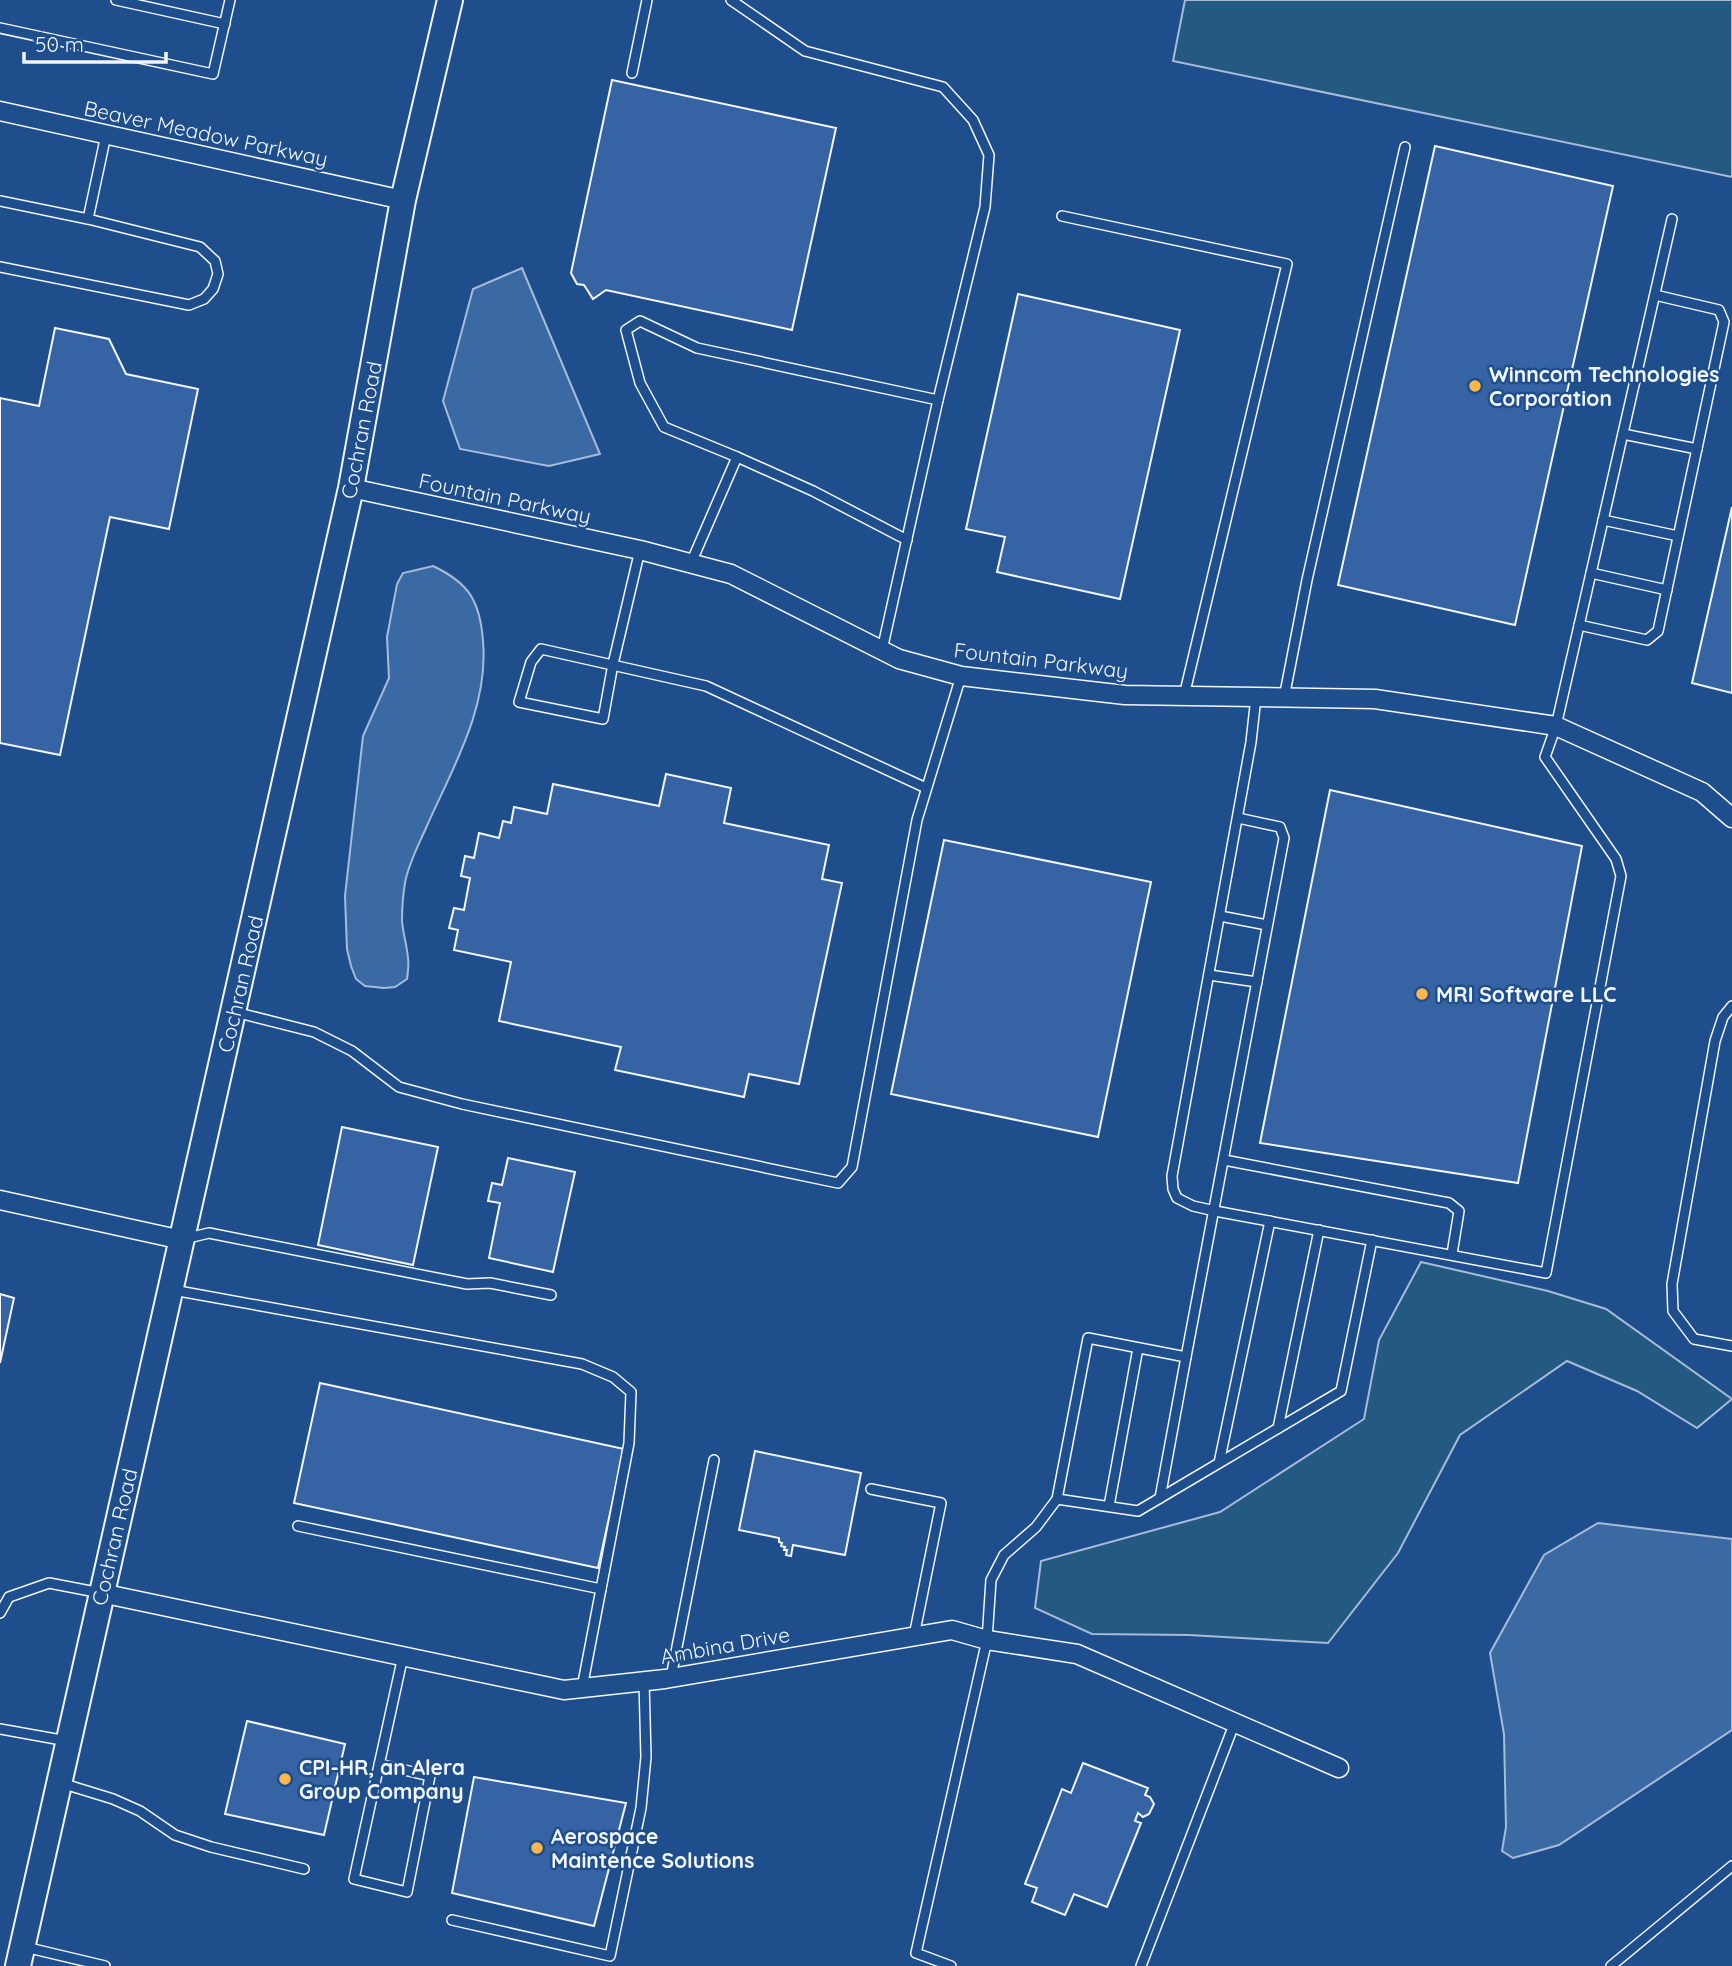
<svg xmlns="http://www.w3.org/2000/svg" width="1732" height="1966" viewBox="0 0 1732 1966" font-family="Quicksand,sans-serif">
<style>
.green{fill:#245a82;stroke:#a8bbd7;stroke-width:2}
.water{fill:#3b69a3;stroke:#a8bbd7;stroke-width:2}
.building{fill:#3563a3;stroke:#f2f6ff;stroke-width:2}
.lines{fill:none;stroke-linecap:round;stroke-linejoin:round}
.lane-casing{stroke:#f2f6ff;stroke-width:12}
.street-casing{stroke:#f2f6ff;stroke-width:21}
.secondary-casing{stroke:#f2f6ff;stroke-width:28}
.lane{stroke:#1f4e8c;stroke-width:9}
.street{stroke:#1f4e8c;stroke-width:18}
.secondary{stroke:#1f4e8c;stroke-width:24}
.poi-dot{fill:#ffb74d;stroke:#1f4e8c;stroke-width:2.5}
.labels{text-anchor:middle;dominant-baseline:central;stroke-width:5;stroke-linejoin:round;paint-order:stroke}
.street-label{font-size:21px;fill:#f2f6ff;stroke:#1f4e8c}
.poi-label{font-size:21px;font-weight:bold;fill:#f2f6ff;stroke:#1f4e8c;text-anchor:start}
</style>
<rect width="100%" height="100%" fill="#1f4e8c"/>
<g class="green">
<path d="M1185,0H1732V177L1173,61Z"/>
<path d="M1421,1262L1548,1291L1606,1309L1732,1399L1697,1428L1637,1391L1567,1361L1460,1435L1398,1553L1328,1643L1189,1635L1092,1634L1035,1608L1041,1561L1220,1512L1364,1419L1379,1340Z"/>
</g>
<g class="water">
<path d="M522,268L600,454L549,466L460,449L443,401L473,289Z"/>
<path d="M433,566C469,583 480,601 483,641C489,708 452,769 426,828C418,846 408,865 405,883C403,895 402,909 402,921C403,933 407,946 408,958C409,965 408,972 407,979L395,987L384,988L365,986L356,979L351,966L347,949L345,896L363,736L389,678L387,637L397,584L403,573Z"/>
<path d="M1598,1523L1732,1539V1730L1559,1845L1513,1858L1502,1851L1506,1827L1504,1734L1490,1653L1544,1555Z"/>
</g>
<g class="building">
<path d="M612,80L836,128L792,330L606,290L593,299L584,285L577,284L571,273Z"/>
<path d="M1435,146L1613,186L1515,625L1338,585Z"/>
<path d="M1018,294L1180,330L1120,599L997,572L1005,537L966,529Z"/>
<path d="M55,328L109,339L126,374L198,389L169,529L110,517L60,755L0,743V398L39,406Z"/>
<path d="M1732,507V693L1692,683Z"/>
<path d="M666,774L731,788L724,823L829,845L822,879L842,883L799,1084L749,1074L744,1097L615,1070L621,1047L499,1021L511,962L454,950L458,930L449,928L454,908L464,910L470,878L461,876L465,856L474,858L479,833L499,838L503,821L511,823L514,807L547,814L553,784L659,806Z"/>
<path d="M1330,790L1582,846L1518,1183L1260,1143Z"/>
<path d="M944,840L1151,882L1098,1137L891,1094Z"/>
<path d="M342,1127L438,1147L413,1265L318,1245Z"/>
<path d="M508,1158L575,1172L553,1272L489,1258L500,1203L488,1201L492,1183L502,1185Z"/>
<path d="M0,1294L14,1298L0,1363Z"/>
<path d="M320,1383L624,1449L598,1568L294,1503Z"/>
<path d="M755,1451L861,1473L845,1555L793,1545L791,1556L786,1555L787,1550H784L785,1547L781,1546L782,1543L779,1542V1538L739,1530Z"/>
<path d="M247,1721L345,1744L324,1835L225,1814Z"/>
<path d="M1083,1763L1148,1788L1145,1795L1150,1797L1154,1804L1149,1814L1143,1817L1138,1813L1135,1821L1141,1823L1107,1907L1074,1894L1065,1915L1032,1902L1037,1888L1025,1884L1062,1789L1071,1793Z"/>
<path d="M474,1777L626,1803L594,1926L452,1893Z"/>
</g>
<g class="lines">
<g class="lane-casing">
<g id="lane">
<path d="M116,0L225,24"/>
<path d="M731,0L805,51L943,87L973,120L989,155L985,207L938,400"/>
<path d="M0,28L213,74L230,0"/>
<path d="M632,73L647,0"/>
<path d="M0,201L88,219"/>
<path d="M1062,216L1287,264L1184,696"/>
<path d="M0,267L189,305L204,299L213,289L218,274L215,261L200,247L88,219L106,135"/>
<path d="M1623,434L1697,449"/>
<path d="M737,457L813,491L907,540"/>
<path d="M1603,520L1678,536"/>
<path d="M640,550L613,664L603,719L519,702L531,662L541,649L706,686L926,788"/>
<path d="M691,563L737,457L664,427L640,383L626,330L640,321L697,348L938,400L882,650"/>
<path d="M1591,573L1667,590"/>
<path d="M1579,625L1647,640L1658,631L1724,322L1719,310L1655,295"/>
<path d="M1256,697L1251,742L1172,1176L1173,1189L1177,1198L1193,1206L1215,1211L1546,1273L1621,876L1616,859L1545,757L1556,726L1672,219"/>
<path d="M1284,698L1307,580L1405,147"/>
<path d="M1220,916L1267,925"/>
<path d="M1209,975L1257,982"/>
<path d="M1732,1006L1723,1017L1715,1041L1672,1284L1673,1311L1694,1339L1732,1346"/>
<path d="M235,1012L314,1032L352,1051L399,1087L462,1104L838,1183L852,1167L917,820L961,676"/>
<path d="M1224,1160L1449,1203L1459,1211L1452,1254"/>
<path d="M184,1239L209,1233L467,1284L490,1283L551,1295"/>
<path d="M173,1290L582,1364L613,1377L631,1392L629,1443L582,1688"/>
<path d="M1278,1428L1319,1230"/>
<path d="M1219,1463L1270,1221"/>
<path d="M871,1489L941,1503L914,1636"/>
<path d="M1160,1498L1186,1357"/>
<path d="M1057,1499L1088,1338L1186,1357L1284,838L1280,827L1238,818"/>
<path d="M1109,1506L1138,1348"/>
<path d="M298,1526L601,1589"/>
<path d="M0,1613L9,1597L49,1583L101,1593"/>
<path d="M671,1677L714,1460"/>
<path d="M0,1729L67,1741"/>
<path d="M379,1764L430,1776L407,1892L354,1879L403,1656"/>
<path d="M61,1783L113,1799L140,1811L175,1835L211,1847L304,1869"/>
<path d="M452,1920L610,1956L641,1808L646,1757L644,1681"/>
<path d="M25,1947L105,1966"/>
<path d="M951,1966L916,1953L987,1640L991,1580L1004,1555L1036,1527L1057,1499L1138,1511L1341,1391L1372,1240"/>
<path d="M1141,1966L1235,1722"/>
<path d="M1611,1966L1732,1866"/>
</g>
</g>
<g class="street-casing">
<g id="street">
<path d="M0,111L403,200"/>
<path d="M351,488L640,550L731,574L899,659L961,676L1125,695L1375,699L1556,726L1702,792L1732,818"/>
<path d="M0,1200L182,1240"/>
<path d="M101,1593L564,1690L665,1679L952,1630L987,1640L1077,1654L1339,1768"/>
</g>
</g>
<g class="secondary-casing">
<path id="secondary" d="M18,1966L351,488L403,200L450,0"/>
</g>
<use href="#lane" class="lane"/>
<use href="#street" class="street"/>
<use href="#secondary" class="secondary"/>
</g>
<g class="poi-dot">
<circle cx="1475" cy="386" r="7"/>
<circle cx="1422" cy="994" r="7"/>
<circle cx="285" cy="1779" r="7"/>
<circle cx="537" cy="1848" r="7"/>
</g>
<g class="labels">
<g class="street-label">
<text transform="translate(206 133) rotate(12)">Beaver Meadow Parkway</text>
<text transform="translate(361 430) rotate(-79)">Cochran Road</text>
<text transform="translate(505 498) rotate(12)">Fountain Parkway</text>
<text transform="translate(1041 660) rotate(7)">Fountain Parkway</text>
<text transform="translate(240 984) rotate(-77)">Cochran Road</text>
<text transform="translate(114 1537) rotate(-77)">Cochran Road</text>
<text transform="translate(725 1645) rotate(-10)">Ambina Drive</text>
</g>
<g class="poi-label">
<text x="1489" y="374">Winncom Technologies<tspan x="1489" dy="24">Corporation</tspan></text>
<text x="1436" y="994">MRI Software LLC</text>
<text x="299" y="1767">CPI-HR, an Alera<tspan x="299" dy="24">Group Company</tspan></text>
<text x="551" y="1836">Aerospace<tspan x="551" dy="24">Maintence Solutions</tspan></text>
</g>
</g>
<path d="M24 52v10h142v-10" fill="none" stroke="#f2f6ff" stroke-width="3.5"/>
<text x="35" y="52" font-size="21" fill="#f2f6ff" stroke="#1f4e8c" stroke-width="5" paint-order="stroke">50 m</text>
</svg>
